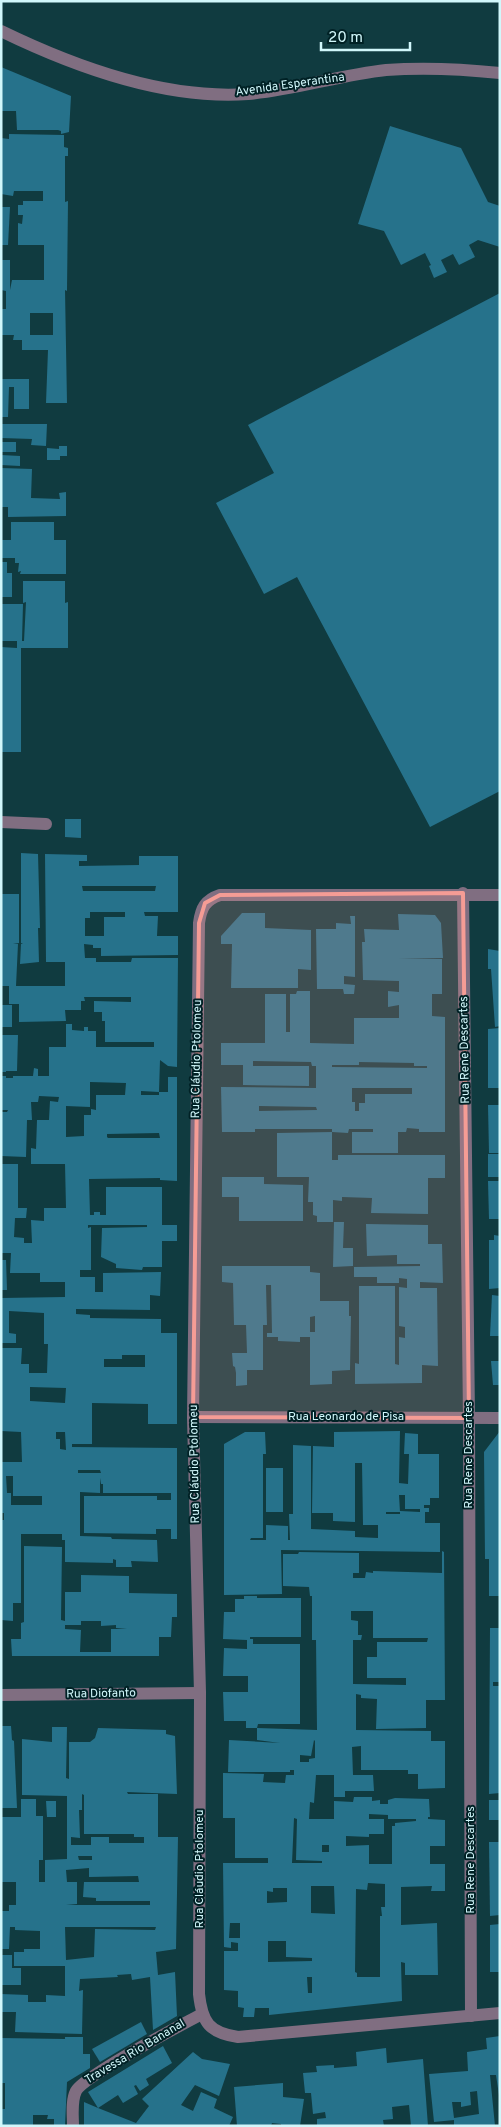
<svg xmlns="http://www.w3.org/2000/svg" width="501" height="2127" viewBox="0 0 501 2127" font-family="Overpass,sans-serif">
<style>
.building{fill:#26728b;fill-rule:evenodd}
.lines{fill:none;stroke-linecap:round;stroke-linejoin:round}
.minor{stroke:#806e81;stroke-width:12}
.marked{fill:#f59c95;fill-opacity:0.2;stroke:#f59c95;stroke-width:4;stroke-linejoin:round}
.labels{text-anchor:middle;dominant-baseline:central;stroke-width:4;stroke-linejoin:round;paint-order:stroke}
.street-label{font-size:12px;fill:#d1f7fb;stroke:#002125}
</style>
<rect width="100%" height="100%" fill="#103b40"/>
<g class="building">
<path d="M1,67L71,96L69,132L61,134V131L58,130H17L16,111H1Z"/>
<path d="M390,126L461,148L488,202L500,206V247L478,240L469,245L475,257L459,265L453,254L441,260L447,272L434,278L429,266L431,265L425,253L401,265L384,231L358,224Z"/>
<path d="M9,134L64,135V147L68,148V156H65V202L68,201L67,291L65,290L67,403H46L48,350H22V340H13L14,335H1V309H6V291L1,290V260H10V290L12,280H44V245H18V223L22,224L23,215H18V205H23V201H43V191H14L13,196L1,194V138L9,139ZM30,313H53V335H30Z"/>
<path d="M1,207H10L8,245H1Z"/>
<path d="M500,293V791L430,827L297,577L264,594L216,503L274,473L248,425Z"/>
<path d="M1,379H29V409H14V387H9L8,417H1Z"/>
<path d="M1,424H47L46,446L31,445L32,439L1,438Z"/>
<rect x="1" y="442" width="15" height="10"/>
<path d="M59,446H67V456H60V460H47V448L59,449Z"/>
<path d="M1,455L20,456V466L1,465Z"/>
<path d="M1,468L32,469L31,498L60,499L59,493L66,492V516L8,517V507H1Z"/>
<path d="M11,522H54V540H66V574H20L21,571L18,572L19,563H15V558H2L1,540H11Z"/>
<path d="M1,562H7V573H12V597H1Z"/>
<path d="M23,581H65V603L68,602V648H21V752H2L1,647L17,648V641H1V604H23L22,641H24L26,602L23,603Z"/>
<path d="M65,819H81V838L65,837Z"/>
<path d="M21,853L38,854L40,928H38L39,962L20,964L21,944H23L21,943Z"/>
<path d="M45,854L87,855V861H79V866L139,865V856H178V912H144L145,916H158L157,936H178V955L101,956V948H93V945L84,944L85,958H96V962H131L132,958H178L177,1067L168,1066L160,1060L159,1092L141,1091V1095H159V1092H168V1077H177V1181L160,1180V1178L89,1179L90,1215H94V1212H100V1215H106V1187H162V1225H177V1241H162V1267H143L142,1270L116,1268V1264L101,1257L102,1228L147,1227V1225H88V1228L91,1227V1270H80V1277H95V1292H103V1273L161,1272L160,1296L150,1295V1310L76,1309V1314L90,1315V1318L161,1319V1333H177V1424H148V1404L92,1403V1444H72V1447L177,1448V1539H171V1529H156V1534L84,1533V1496H157V1500H171V1493H103V1484H101L100,1478V1493L80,1492V1536L111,1537L112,1539L157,1540L158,1562L131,1561L132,1567H116V1560L113,1559V1563L65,1562V1540H62V1534H21V1603H13V1621L1,1620V1520H4V1513H1V1462H22L21,1432L1,1431V1348H22L21,1364H29V1373H47L48,1344H44V1313L9,1311V1333L16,1334V1343H1V1298L65,1297V1282H40V1273H10L11,1253H1V1164H18V1208H27L26,1218H15L14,1237L24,1238V1243H32L31,1220L44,1221V1208H66L65,1164H31V1148L36,1149L37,1120H49L50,1101L58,1102L59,1097L39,1096L38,1102H31L32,1120H27L26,1157L1,1156V1112H7L8,1110H1V1076H6V1078H13V1076H33L34,1068L38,1069V1076H49V1047H66V1024H72V1030L84,1031V1027H88V1031H96V1047H154V1042H105V1021H102V1012H94V1001L131,1002V997H84L85,1001H81V1010H65L66,1021L19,1022V1004H9V986H1V894H19V943L13,944H18L16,986H65V962H46ZM82,886H156L155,891H83ZM90,912H125V917H104V936H85V918H90ZM90,1082L126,1083L125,1095H96V1110L91,1109V1115H84V1136L66,1137V1106L90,1107ZM159,1133L160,1138H108L107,1137V1134ZM122,1355H145V1367H104V1359H122ZM30,1387L66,1388L65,1403L30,1401ZM56,1432H65L66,1450L60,1449V1439H56ZM78,1470H100L101,1473H78ZM6,1476H13V1496H42V1505H11V1493H7Z"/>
<path d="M242,913H265V928L311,930V970L298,969V988H231L232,944H221V936Z"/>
<path d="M398,914L435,915L441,923L443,958L399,959H442V994H432V1016L445,1017V1132H419V1129L407,1128L406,1132H398V1153H352V1132H373V1129H349L348,1133L332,1132V1129H255V1132H222L221,1087L316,1088V1066H312L311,1062L253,1061V1066H309V1086L243,1085V1065H221V1043H265V994H286V1032H290V994H296L297,991H310V1043L354,1044V1018H399V1005L388,1007V991L399,992V981L363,980L362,942H365L364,929L399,930ZM359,1062L414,1063V1066H427V1068L332,1067V1065H359ZM352,1088H412V1094H365V1103H359V1111H355V1102H352ZM259,1106L316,1107L317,1110L259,1111Z"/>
<path d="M350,916H355V977L344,976V984L355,985L354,994H344L343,989H317L316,929H336V923L351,924Z"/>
<path d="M488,949L500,951V1026L495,1027L491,969H488Z"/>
<rect x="1" y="1005" width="11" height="22"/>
<path d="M500,1028V1088H488V1029Z"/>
<path d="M1,1035H18L17,1071H6V1072H1Z"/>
<path d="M488,1105H500V1153H489Z"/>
<path d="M332,1132V1160H338V1155H445V1178H428V1214L371,1213L372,1198L342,1197V1201L333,1200V1222H317V1216L313,1215V1202H308L309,1177H277V1133Z"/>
<rect x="488" y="1154" width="12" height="23"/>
<path d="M222,1177H264V1184L303,1185V1221H239V1197H222Z"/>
<path d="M488,1181H500V1219H489Z"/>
<path d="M334,1222H344L343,1248H353V1266L333,1267Z"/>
<path d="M366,1224L428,1225V1244H442L443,1283L420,1282V1288H437L438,1366L422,1365V1383L355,1384V1363L359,1364V1286H395V1364L399,1365V1337L405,1338V1327L399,1326V1287L407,1288V1279L399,1278V1283H377V1277H354V1267L420,1266V1264H397V1255L367,1256Z"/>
<path d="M494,1235L500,1236V1288L489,1289V1240H494Z"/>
<path d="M1,1260H6L7,1290H1Z"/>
<path d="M222,1266H310V1272L320,1273V1301H349V1316H351L350,1370L332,1371V1384L310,1385V1337H300V1342L278,1341V1337H267V1333H272L271,1285H266L267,1325H263V1370H247V1385L236,1386V1373L235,1367L233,1366L232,1353H247L246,1325H234L233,1283L222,1282ZM315,1316V1332H310V1317Z"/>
<path d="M492,1295L500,1296V1336H490Z"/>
<path d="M491,1361H500V1385H493Z"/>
<path d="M400,1431L399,1483L408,1484L409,1454H404L405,1433L418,1434V1454H439V1498H430V1505H424V1508H429V1512H425V1523H440V1552L281,1550L282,1594L224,1595V1444L245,1432H265L266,1454H263V1538H251L250,1540H266V1525L288,1526V1540H290L289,1514H293V1445L311,1446V1529L355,1531V1537L378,1538V1525H363L362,1463H355V1522L333,1521V1508V1513H312L313,1446L334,1447V1432ZM399,1495H405V1509H420V1512L400,1511V1514H379H386V1512H400Z"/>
<path d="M500,1431V1596H489V1559H485L484,1452Z"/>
<rect x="266" y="1468" width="17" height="44"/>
<path d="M24,1546L62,1547L61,1620L65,1621V1592H81V1575L129,1576V1593L177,1594V1617H172L171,1637H159V1656H12L11,1639H21V1623L24,1622ZM81,1621H101V1626L116,1625V1628L127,1629H111V1652H80L81,1630L65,1629V1625H81Z"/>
<path d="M442,1551L444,1552L445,1700H426V1728L376,1729L377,1699L361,1698V1695L356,1694V1730L431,1731V1741H445V1788L418,1789V1774H408V1770H361V1746L352,1747L353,1775H373L374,1791H345V1797H334V1775H316L314,1803L310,1802L309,1819H334V1801L353,1802L354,1797H372V1801L380,1800V1804H388V1800L395,1798L429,1799L430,1817H428V1819L445,1820V1846H430V1864H445V1891H431L432,1886L401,1887V1925L437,1923L438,1975H405V1963L401,1962L402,2001L269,2015V2008H255L254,2017H243L244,2008L238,2007V1991L224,1990V1951H238V1943L231,1942V1948L224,1947L223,1863H268V1858H235V1818H223V1773L264,1774L263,1782L285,1783L286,1775H294V1770H290V1772H228L229,1740L280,1743L257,1740V1728L317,1730L316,1640H312V1596H310L309,1587L283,1586V1554H298L299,1552L359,1553V1573H353V1578H365L366,1572L373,1573V1571L442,1573ZM351,1611H373V1638H428L427,1642H377V1657H367V1678H406V1685L353,1684V1640H361L362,1635H358V1621L351,1620ZM314,1740L315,1741V1758L309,1759V1762H300V1755L311,1756ZM369,1814L388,1815V1819H416V1821L395,1823V1826H392V1864H369V1845L346,1846V1836L369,1837V1834H384V1819H369ZM294,1818L297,1819L296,1860L322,1861V1863H292ZM322,1845H329V1852H322ZM368,1883L385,1884V1907H381L382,1916H380V1977H357V1973L355,1972L356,1889L367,1890ZM311,1886H334L335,1914L311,1913ZM273,1888H287V1902L267,1903V1891L273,1892ZM230,1923H240V1938H229ZM268,1941H286V1957L312,1958V1961L268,1962ZM307,1977H312V1993H308Z"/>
<path d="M244,1596H257V1598H301V1637H250V1639H253V1644H300V1724H258L257,1728H246V1721H224L223,1692H248V1676H223L224,1648L247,1649V1640L223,1639L224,1612H235V1599H244Z"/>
<path d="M490,1628H500V1682H493V1686H500V1793L489,1794Z"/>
<path d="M1,1726H11L12,1740L14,1741L17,1808H1Z"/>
<path d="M52,1727H67L66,1778L69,1779V1742H90L95,1738L98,1728L166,1730V1734L175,1736L177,1794L127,1792L128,1794H158V1837H178L176,1949L156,1952L158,1975L175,1972L177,2016L153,2030L150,1977L132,1980L131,1974L117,1975L118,1977L80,1979L79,1991L83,1990L82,2034L15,2032L16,2012H1V1994L28,1995V2002H46V1995L65,1996V1966H14V1952H24V1949H40V1931L15,1930V1927H10L9,1949H1V1911H9V1905H16V1882H1V1817H21V1799H36V1816H43V1860H39V1882H45V1860L67,1859V1796L22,1795V1739L52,1742ZM82,1794L84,1795V1834H134V1837H144V1843H109V1837H91V1845H71V1837L80,1838L79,1810H82ZM78,1856H92V1860H79ZM89,1868V1877L138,1876L139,1882H84L83,1897L96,1898V1901H150V1905H66L77,1904V1882H67L66,1870ZM65,1927H156L155,1930L95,1929L94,1957L66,1960Z"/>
<rect x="489" y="1800" width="11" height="20"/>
<path d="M46,1801H56V1817H47Z"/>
<path d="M489,1842H500V1915L490,1916Z"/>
<path d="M500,1924V1972H490V1925Z"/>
<path d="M1,1955H12V1968H21V1985H1Z"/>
<path d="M141,2022L147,2034L100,2062L92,2049Z"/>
<path d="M500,2036V2102L496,2075H490L495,2126H454V2120L434,2122L429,2074L468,2071L467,2052L487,2049L486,2038ZM477,2091L479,2114L454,2118L452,2102H461V2107L471,2105L470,2092Z"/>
<path d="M65,2037H83V2054H90V2068L67,2082L65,2126H54V2119H47L48,2115H33V2126H1V2109H5V2083H1V2038L65,2039Z"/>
<path d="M163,2046L172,2063L146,2079L149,2085L140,2091L136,2085L134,2086L138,2094L123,2103L118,2095L98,2108L136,2123L149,2106L142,2099L193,2052L202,2059L230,2064L219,2096L195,2085L181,2105L193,2111L201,2092L217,2099L214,2108L233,2117L229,2126H84V2102L98,2108L88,2092Z"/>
<path d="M386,2048L387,2063L423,2059L428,2126H411L409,2105L392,2107L393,2119L383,2120L384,2126H317V2119L326,2118L325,2112L313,2114L311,2093H305L303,2073L317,2072L316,2066L334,2065V2068L357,2066L356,2052Z"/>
<path d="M283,2083V2097L304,2099L300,2126H281V2124L272,2123L271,2126H237L234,2087Z"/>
</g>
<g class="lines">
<g class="minor">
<path d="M1,31C75,67 164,100 248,94C294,90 340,75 386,70C425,67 462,69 500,73"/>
<path d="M1,822L46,824"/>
<path d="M463,893L469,1418L471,2016"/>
<path d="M500,895H220C205,900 201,908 199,923L193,1417L200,1693L199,1994C202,2022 209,2033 238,2037L500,2013"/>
<path d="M193,1417L500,1418"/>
<path d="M1,1695L200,1693"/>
<path d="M73,2126C73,2115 71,2101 76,2091C84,2076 181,2025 202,2014"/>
</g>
</g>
<path class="marked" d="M463,893L469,1418L193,1417L199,923L205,903L220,895Z"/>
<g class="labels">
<g class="street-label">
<text transform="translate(290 85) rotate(-8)">Avenida Esperantina</text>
<text transform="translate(465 1050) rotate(-91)">Rua Rene Descartes</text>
<text transform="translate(197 1059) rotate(-89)">Rua Cláudio Ptolomeu</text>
<text x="346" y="1417">Rua Leonardo de Pisa</text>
<text transform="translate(469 1455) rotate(-90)">Rua Rene Descartes</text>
<text transform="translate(195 1464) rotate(-91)">Rua Cláudio Ptolomeu</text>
<text transform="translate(101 1694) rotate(-1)">Rua Diofanto</text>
<text transform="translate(471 1860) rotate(-90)">Rua Rene Descartes</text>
<text transform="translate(200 1869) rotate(-90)">Rua Cláudio Ptolomeu</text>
<text transform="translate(135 2052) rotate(-31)">Travessa Rio Bananal</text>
</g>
</g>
<rect width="501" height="2127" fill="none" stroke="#d1f7fb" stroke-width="5"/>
<path d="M321 42v8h89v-8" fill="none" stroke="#d1f7fb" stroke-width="2.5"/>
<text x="328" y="42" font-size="15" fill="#d1f7fb" stroke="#002125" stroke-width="4" paint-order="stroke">20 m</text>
</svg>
